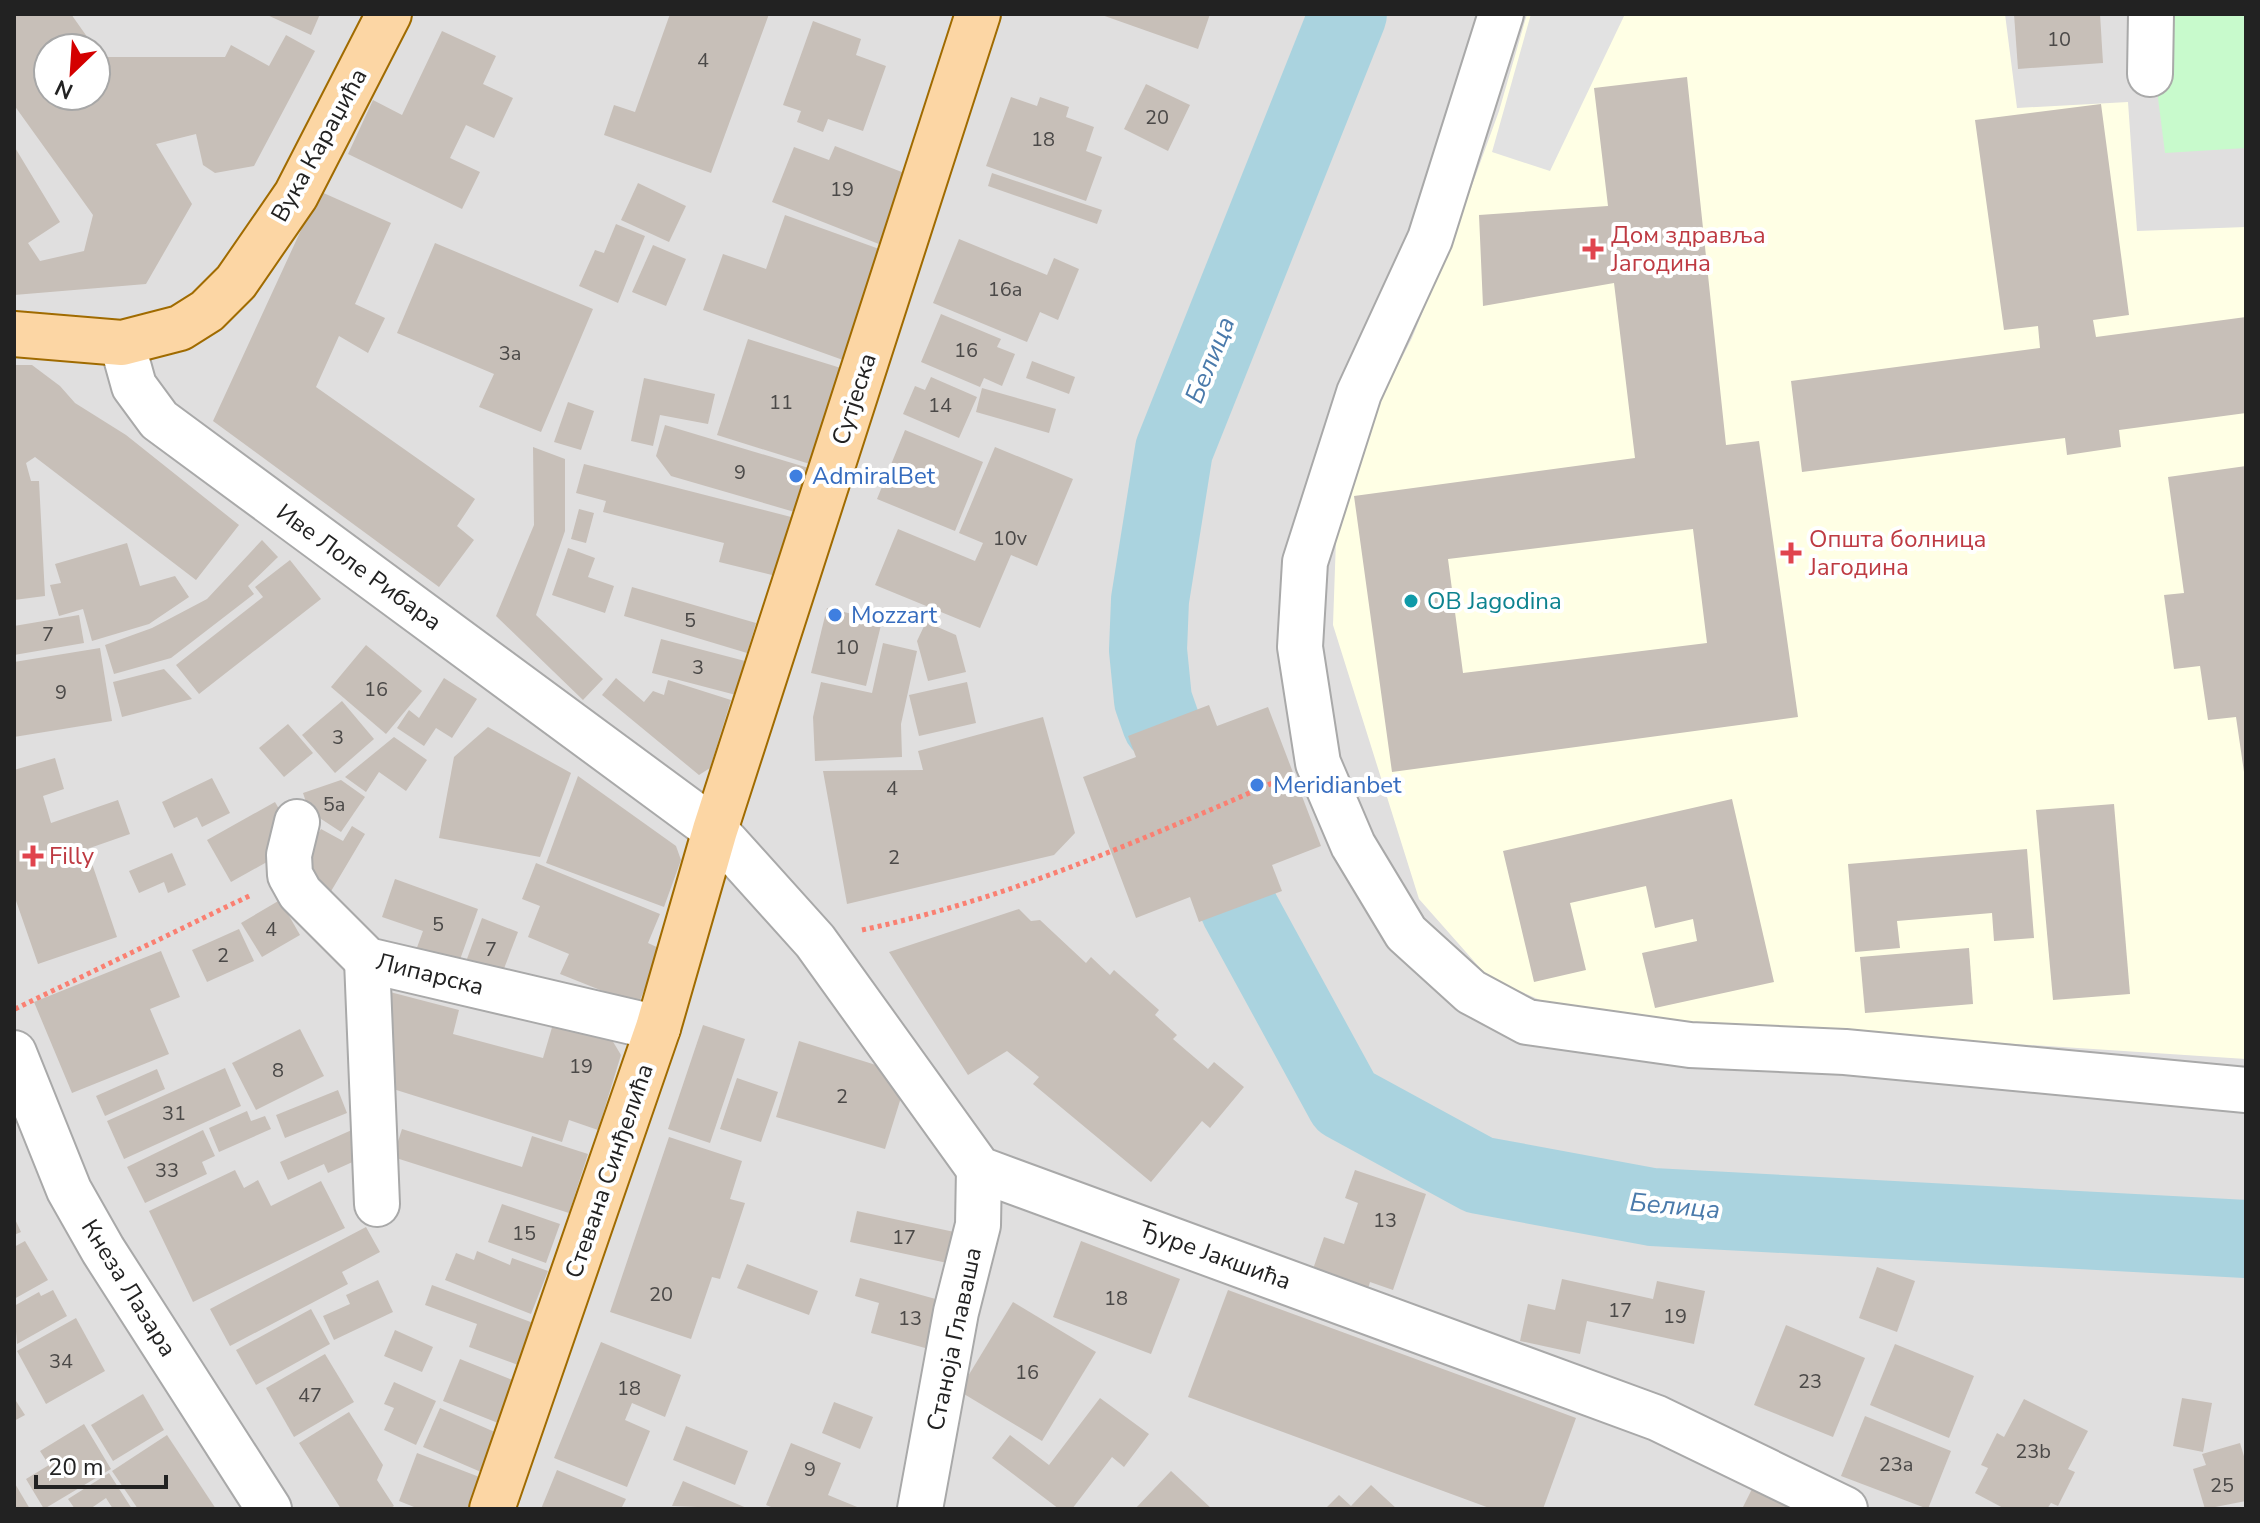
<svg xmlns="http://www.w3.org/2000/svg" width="2260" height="1523" viewBox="0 0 2260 1523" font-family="'Nunito Sans',sans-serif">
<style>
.residential{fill:#e0dfdf;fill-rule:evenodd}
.education{fill:#ffffe5}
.park{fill:#c8facc}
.parking{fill:#e2e2e2}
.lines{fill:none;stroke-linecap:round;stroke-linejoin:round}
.river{stroke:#aad3df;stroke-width:78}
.building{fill:#c7bfb8;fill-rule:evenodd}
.minor-casing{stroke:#a9a9a9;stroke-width:48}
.major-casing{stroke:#a06b00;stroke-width:48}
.path{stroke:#fa8072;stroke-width:5;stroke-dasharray:4 4;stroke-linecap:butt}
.minor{stroke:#fff;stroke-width:44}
.major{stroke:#fcd6a4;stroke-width:44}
.health-dot{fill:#e0444e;stroke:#fff;stroke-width:3}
.shop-dot{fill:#3f7fe0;stroke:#fff;stroke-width:3}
.culture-dot{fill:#0f9aa8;stroke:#fff;stroke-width:3}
.labels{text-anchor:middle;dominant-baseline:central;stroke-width:8;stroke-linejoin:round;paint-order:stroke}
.number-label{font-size:20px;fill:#4b4948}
.street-label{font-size:24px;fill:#222;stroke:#fff}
.health-label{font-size:24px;fill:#be3a42;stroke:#fff;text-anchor:start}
.shop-label{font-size:24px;fill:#366cbe;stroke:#fff;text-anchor:start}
.culture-label{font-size:24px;fill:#0d838f;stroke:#fff;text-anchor:start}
.water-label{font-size:26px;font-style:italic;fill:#4a7aab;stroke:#fff}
</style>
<rect width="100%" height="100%" fill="#f2efe9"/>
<path class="residential" d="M14,14H2246V1509H14ZM48,48H96V96H48Z"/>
<path class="education" d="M1527,14H2005L2017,108L2128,102L2137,231L2246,227V1059L1786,1029L1633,1024L1556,1007L1488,977L1419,899L1333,625L1338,482L1412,338L1455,232L1499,111Z"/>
<path class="park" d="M2162,14H2246V148L2165,153L2158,98Z"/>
<path class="parking" d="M1531,14H1625L1550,171L1492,152Z"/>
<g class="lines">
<g class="river">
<path d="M1161,723L1153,700L1148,650L1150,600L1174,450L1348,14"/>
<path d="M1239,908L1345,1102L1479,1175L1652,1207L2246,1239"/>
</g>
</g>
<g class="building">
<path d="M14,14H71L95,48H48V96H96V49L102,57H225L231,45L269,66L286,35L315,51L254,166L215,173L203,165L196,134L156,144L192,204L146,284L14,295V146L60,222L28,243L40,261L84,251L93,215L14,105Z"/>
<path d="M265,14H320L311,35Z"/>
<path d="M670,14H769L711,173L604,135L614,105L635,112Z"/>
<path d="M1099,14H1210L1198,49Z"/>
<path d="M2014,14H2100L2103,63L2018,69Z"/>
<path d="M813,21L861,39L856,55L886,66L863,131L828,119L823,132L797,122L801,111L783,105Z"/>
<path d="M442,31L496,56L483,84L513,98L494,138L466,125L450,158L480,172L462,209L348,154L373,100L402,115Z"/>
<path d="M1687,77L1726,445L1759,441L1798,717L1392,772L1354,496L1635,458L1614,283L1483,306L1479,215L1608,206L1594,88ZM1693,529L1707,643L1463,673L1448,559Z"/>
<path d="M1146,84L1190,105L1168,151L1124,129Z"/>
<path d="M1011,97L1037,106L1040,97L1069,107L1066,117L1094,127L1086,151L1102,157L1086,201L986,166Z"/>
<path d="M2101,104L2129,315L2093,320L2096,337L2246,317V413L2119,430L2121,447L2067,455L2065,438L1802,472L1791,381L2040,348L2038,326L2004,330L1975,120Z"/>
<path d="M835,146L912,176L884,246L772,202L794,147L829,160Z"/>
<path d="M992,173L1102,210L1097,224L988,186Z"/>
<path d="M638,183L686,206L669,242L621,220Z"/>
<path d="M319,191L391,223L355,304L385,318L368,353L339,336L316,387L475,499L457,526L474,540L439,587L213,421Z"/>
<path d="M785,215L882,250L843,360L703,310L723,254L766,269Z"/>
<path d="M616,224L645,236L618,303L579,286L595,250L604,253Z"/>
<path d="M959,239L1047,275L1054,258L1079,269L1058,320L1040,312L1027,342L933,303Z"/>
<path d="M435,243L593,309L541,432L479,407L494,374L397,333Z"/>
<path d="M653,245L686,259L666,306L632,292Z"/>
<path d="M941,314L1001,339L997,347L1015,354L1002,386L984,378L980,387L921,362Z"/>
<path d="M748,339L844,369L813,465L717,435Z"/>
<path d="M1032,361L1075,377L1069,394L1026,378Z"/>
<path d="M14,365H32L60,386L75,403L126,435L239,525L196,580L35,457L26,463L31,481H39L45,596L14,600Z"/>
<path d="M931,377L977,397L959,438L903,414L915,386L925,390Z"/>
<path d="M644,378L715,394L708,424L660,415L653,446L631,441Z"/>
<path d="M982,388L1056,409L1049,433L976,412Z"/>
<path d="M568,402L594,411L581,450L554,442Z"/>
<path d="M665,425L812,469L798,513L671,476L656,456Z"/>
<path d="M905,430L983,462L955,531L877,499Z"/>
<path d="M533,447L565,459V531L536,615L603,679L583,700L496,616L534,525Z"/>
<path d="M995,447L1073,479L1037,566L1011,555L980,628L875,585L898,529L975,561L983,543L959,533Z"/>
<path d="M584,464L795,518L780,577L719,562L724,543L603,512L606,501L576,493Z"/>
<path d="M2246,466V772H2244L2236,717L2208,720L2200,666L2174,669L2164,595L2184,593L2168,477Z"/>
<path d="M579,509L594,513L586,543L571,539Z"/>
<path d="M262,540L278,557L248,586L254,594L171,658L114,674L105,645L152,628L207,599Z"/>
<path d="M127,543L140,586L175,576L189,597L149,624L92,641L83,609L59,616L50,585L61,583L55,564Z"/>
<path d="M568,548L595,558L588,577L614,586L605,613L552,595Z"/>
<path d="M290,560L321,599L199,694L176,665L263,597L255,587Z"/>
<path d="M632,587L756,623L747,653L624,616Z"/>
<path d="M827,608L882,621L866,686L811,673Z"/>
<path d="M79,615L84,643L14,655V626Z"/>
<path d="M926,622L956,635L966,672L928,681L917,641Z"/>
<path d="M661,639L745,661L736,695L652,673Z"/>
<path d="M883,643L917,651L901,724L902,757L815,761L813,717L821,682L872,693Z"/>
<path d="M366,645L422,691L386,734L331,687Z"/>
<path d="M100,648L112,721L14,737V662Z"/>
<path d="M164,669L192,699L122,717L113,682Z"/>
<path d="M444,678L477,699L452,738L436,728L424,746L397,728L409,710L419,718Z"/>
<path d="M616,678L644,702L653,691L664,695L668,680L731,700L710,768L699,775L602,695Z"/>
<path d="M967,682L976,723L919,736L909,695Z"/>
<path d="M342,701L374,739L335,773L302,735Z"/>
<path d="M1209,705L1217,726L1268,707L1321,846L1272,865L1282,891L1199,922L1190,897L1136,918L1083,777L1136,757L1128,736Z"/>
<path d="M1043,717L1075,833L1054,855L847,904L823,771L923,770L918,751Z"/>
<path d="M288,724L313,753L284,777L259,748Z"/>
<path d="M488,727L571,773L540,857L439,838L454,757Z"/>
<path d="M394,737L427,760L406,791L379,772L366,792L345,777Z"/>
<path d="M55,758L64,789L43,796L51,823L118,800L130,834L87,849L117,937L38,964L14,895V770Z"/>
<path d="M578,776L676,846L681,860L664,907L546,863Z"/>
<path d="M212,778L230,813L202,827L197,817L174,828L162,802Z"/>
<path d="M341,780L365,797L341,832L309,811L303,793Z"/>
<path d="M1732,799L1774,982L1655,1008L1642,953L1697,941L1693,919L1655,928L1646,886L1570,903L1586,970L1534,982L1503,851Z"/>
<path d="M275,802L286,821L274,858L231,882L207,840Z"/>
<path d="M2114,804L2130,994L2053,1000L2036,810Z"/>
<path d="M352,826L365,834L330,893L295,872L321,829L343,841Z"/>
<path d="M2027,849L2034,938L1994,941L1992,913L1897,921L1900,948L1855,952L1848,864Z"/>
<path d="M172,853L186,885L168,893L164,882L139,893L129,871Z"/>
<path d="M536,863L660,914L648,943L661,949L638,1005L560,974L569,954L528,937L540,906L522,899Z"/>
<path d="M395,879L478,909L457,968L415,953L423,931L382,917Z"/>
<path d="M280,900L300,935L262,957L241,923Z"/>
<path d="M1019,909L1031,921L1040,920L1086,963L1091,957L1110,975L1114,970L1159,1010L1155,1015L1177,1035L1173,1039L1208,1069L1214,1062L1244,1087L1210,1128L1202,1121L1151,1182L1033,1084L1039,1077L1007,1051L968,1075L889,952Z"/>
<path d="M482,918L518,932L500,979L464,967Z"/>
<path d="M239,929L254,961L207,982L192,950Z"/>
<path d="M1969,948L1973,1004L1865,1013L1860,957Z"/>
<path d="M161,951L180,997L150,1009L169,1054L72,1093L34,1002Z"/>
<path d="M390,992L459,1010L453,1034L543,1058L553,1024L612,1040L621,1055L598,1130L569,1120L562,1142L390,1088Z"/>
<path d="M703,1025L745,1039L710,1143L668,1129Z"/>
<path d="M300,1029L324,1076L256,1110L232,1063Z"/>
<path d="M799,1041L908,1075L885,1149L776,1117Z"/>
<path d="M225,1068L241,1106L124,1159L107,1121Z"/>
<path d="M157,1069L165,1089L105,1116L96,1096Z"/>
<path d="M737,1078L778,1092L761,1142L720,1129Z"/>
<path d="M338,1090L347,1113L285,1138L276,1115Z"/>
<path d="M247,1111L251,1121L265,1116L271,1129L219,1152L209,1128Z"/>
<path d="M354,1129L366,1156L328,1173L324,1164L288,1180L280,1162Z"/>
<path d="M402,1129L522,1167L532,1136L588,1154L569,1213L393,1157Z"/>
<path d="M203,1130L215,1156L202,1162L207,1174L145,1203L127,1167Z"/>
<path d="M669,1137L742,1161L730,1199L745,1203L720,1279L712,1277L691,1339L610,1312Z"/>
<path d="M235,1170L244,1188L258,1180L271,1206L321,1181L345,1228L193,1302L149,1211Z"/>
<path d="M1355,1170L1426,1194L1393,1290L1370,1282L1366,1295L1311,1275L1324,1237L1344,1244L1358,1203L1345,1198Z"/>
<path d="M502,1204L560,1224L546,1263L488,1242Z"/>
<path d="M857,1211L959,1233L952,1264L850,1242Z"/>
<path d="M14,1217L21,1232L14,1235Z"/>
<path d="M366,1227L380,1252L342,1272L348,1284L230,1346L210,1309Z"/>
<path d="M25,1241L48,1280L14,1299V1247Z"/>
<path d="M1081,1241L1180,1279L1151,1354L1053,1317Z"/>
<path d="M477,1251L510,1265L512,1258L548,1271L531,1314L445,1280L456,1253L474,1260Z"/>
<path d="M747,1264L818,1291L809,1315L737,1288Z"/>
<path d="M1877,1267L1915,1281L1897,1332L1859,1318Z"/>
<path d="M860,1278L950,1303L936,1351L871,1333L879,1303L855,1296Z"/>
<path d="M1562,1279L1653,1299L1657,1281L1705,1291L1694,1344L1587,1321L1580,1354L1520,1341L1528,1304L1555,1310Z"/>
<path d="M378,1280L393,1312L334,1340L323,1316L350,1304L346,1295Z"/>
<path d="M432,1285L536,1324L521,1366L469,1347L477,1324L425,1305Z"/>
<path d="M53,1290L67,1316L17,1344L14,1306L39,1292L41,1296Z"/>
<path d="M1228,1290L1576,1418L1543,1509H1492L1188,1397Z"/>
<path d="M1013,1302L1096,1352L1042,1441L959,1391Z"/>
<path d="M311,1309L330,1344L256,1385L236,1350Z"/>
<path d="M76,1318L105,1371L46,1404L17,1351Z"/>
<path d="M1786,1325L1865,1358L1833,1437L1754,1405Z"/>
<path d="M395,1330L433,1347L422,1372L384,1356Z"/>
<path d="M601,1342L681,1375L665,1417L632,1403L625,1420L650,1431L627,1487L554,1458Z"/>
<path d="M1895,1344L1974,1376L1949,1438L1870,1405Z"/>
<path d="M325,1354L354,1402L294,1437L266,1388Z"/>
<path d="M460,1359L515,1381L498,1423L443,1401Z"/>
<path d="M394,1382L436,1401L416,1445L384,1430L394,1408L384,1404Z"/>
<path d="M143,1394L164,1430L113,1461L91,1425Z"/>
<path d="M1100,1398L1149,1434L1124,1467L1112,1457L1072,1509H1059L992,1458L1010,1435L1049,1465Z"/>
<path d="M2182,1398L2212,1403L2203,1452L2173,1446Z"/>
<path d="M2024,1399L2088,1431L2068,1469L2075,1472L2058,1506L2051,1503L2047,1509H2005L1975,1493L1988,1468L1981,1465L1997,1433L2004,1437Z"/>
<path d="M16,1401L25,1415L14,1421V1402Z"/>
<path d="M834,1402L873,1417L860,1449L822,1433Z"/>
<path d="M440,1408L497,1433L481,1472L423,1447Z"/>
<path d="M349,1412L383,1465L377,1480L394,1506L389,1509H341L299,1443Z"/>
<path d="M1865,1416L1951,1451L1928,1509L1841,1476Z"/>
<path d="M84,1424L111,1469L44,1509L26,1479L49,1465L40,1451Z"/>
<path d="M686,1426L748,1451L735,1485L673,1460Z"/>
<path d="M167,1435L216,1509H138L112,1471Z"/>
<path d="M791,1443L841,1463L828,1495L862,1509H776L766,1505Z"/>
<path d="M2240,1443L2246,1463V1501L2205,1509L2193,1469L2206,1465L2202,1454Z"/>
<path d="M417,1453L482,1478L469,1509H419L399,1501Z"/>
<path d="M557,1470L626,1499L621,1509H541Z"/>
<path d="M1171,1471L1212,1509H1135Z"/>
<path d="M109,1473L132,1509H113L106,1498L90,1509H75L68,1499Z"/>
<path d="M1758,1477L1826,1509H1742Z"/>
<path d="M683,1481L749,1509L672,1506Z"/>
<path d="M14,1482L30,1509H14Z"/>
<path d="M1371,1485L1397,1509H1325L1339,1495L1351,1506Z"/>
</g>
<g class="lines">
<g class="minor-casing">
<g id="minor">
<path d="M1501,14L1430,239L1359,393L1305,562L1300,647L1318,763L1353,845L1406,933L1471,992L1527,1022L1690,1045L1845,1052L2246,1090"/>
<path d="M2150,74L2151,14"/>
<path d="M122,343L134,386L159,420L715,830L815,941L979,1169L1657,1418L1845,1509"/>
<path d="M297,822L289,855L290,875L300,893L367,960L658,1028"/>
<path d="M367,960L377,1204"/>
<path d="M14,1053L69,1190L103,1250L269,1509"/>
<path d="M920,1509L956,1312L978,1225L979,1169"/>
</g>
</g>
<g class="major-casing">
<g id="major">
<path d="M14,334L122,343L180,328L207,311L236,282L296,195L389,14"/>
<path d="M492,1509L658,1028L715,830L978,14"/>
</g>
</g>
<g class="path">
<path d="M862,930C1008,899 1141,840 1277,781"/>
<path d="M15,1009L251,895"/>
</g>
<use href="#minor" class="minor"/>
<use href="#major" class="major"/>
</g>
<g class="health-dot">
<path d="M1589 237h8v8h8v8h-8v8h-8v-8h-8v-8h8z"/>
<path d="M1787 541h8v8h8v8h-8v8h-8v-8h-8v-8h8z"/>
<path d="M29 844h8v8h8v8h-8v8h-8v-8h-8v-8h8z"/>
</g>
<g class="shop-dot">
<circle cx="796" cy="476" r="8"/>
<circle cx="835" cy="615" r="8"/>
<circle cx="1257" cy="785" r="8"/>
</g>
<circle class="culture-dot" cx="1411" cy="601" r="8"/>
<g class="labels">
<g class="number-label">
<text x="2059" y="39">10</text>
<text x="703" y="60">4</text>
<text x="1157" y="117">20</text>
<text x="1043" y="139">18</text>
<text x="842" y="189">19</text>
<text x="1005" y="289">16a</text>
<text x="966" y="350">16</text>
<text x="510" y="353">3a</text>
<text x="781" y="402">11</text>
<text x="940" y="405">14</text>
<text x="740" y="472">9</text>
<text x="1010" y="538">10v</text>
<text x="690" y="620">5</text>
<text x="48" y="634">7</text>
<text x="847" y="647">10</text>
<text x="698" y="667">3</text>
<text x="376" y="689">16</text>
<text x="61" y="692">9</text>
<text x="338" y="737">3</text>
<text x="892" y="788">4</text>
<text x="334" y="804">5a</text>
<text x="894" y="857">2</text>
<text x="438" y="924">5</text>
<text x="271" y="929">4</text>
<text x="491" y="949">7</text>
<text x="223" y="955">2</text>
<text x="581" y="1066">19</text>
<text x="278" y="1070">8</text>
<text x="842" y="1096">2</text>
<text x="174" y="1113">31</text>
<text x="167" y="1170">33</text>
<text x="1385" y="1220">13</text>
<text x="524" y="1233">15</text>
<text x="904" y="1237">17</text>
<text x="661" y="1294">20</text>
<text x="1116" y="1298">18</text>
<text x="1620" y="1310">17</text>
<text x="1675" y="1316">19</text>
<text x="910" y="1318">13</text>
<text x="61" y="1361">34</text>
<text x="1027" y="1372">16</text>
<text x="1810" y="1381">23</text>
<text x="629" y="1388">18</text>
<text x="310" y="1395">47</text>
<text x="2033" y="1451">23b</text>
<text x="1896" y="1464">23a</text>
<text x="810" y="1469">9</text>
<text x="2222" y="1485">25</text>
</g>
<g class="street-label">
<text transform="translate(319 145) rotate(-61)">Вука Караџића</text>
<text transform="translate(854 399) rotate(-72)">Сутјеска</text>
<text transform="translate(359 567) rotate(36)">Иве Лоле Рибара</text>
<text transform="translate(430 974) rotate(14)">Липарска</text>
<text transform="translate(609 1171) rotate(-71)">Стевана Синђелића</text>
<text transform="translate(1215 1255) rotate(20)">Ђуре Јакшића</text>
<text transform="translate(129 1288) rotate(58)">Кнеза Лазара</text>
<text transform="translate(954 1339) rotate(-78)">Станоја Главаша</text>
</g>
<g class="health-label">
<text x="1611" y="235">Дом здравља<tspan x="1611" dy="28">Јагодина</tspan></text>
<text x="1809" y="539">Општа болница<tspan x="1809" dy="28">Јагодина</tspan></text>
<text x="49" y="856">Filly</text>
</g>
<g class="shop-label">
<text x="812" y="476">AdmiralBet</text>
<text x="851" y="615">Mozzart</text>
<text x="1273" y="785">Meridianbet</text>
</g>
<g class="culture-label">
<text x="1427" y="601">OB Jagodina</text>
</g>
<g class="water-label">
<text transform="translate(1210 360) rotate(-68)">Белица</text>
<text transform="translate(1675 1206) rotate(5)">Белица</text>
</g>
</g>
<rect width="2260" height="1523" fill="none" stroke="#222222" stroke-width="32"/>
<g transform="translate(72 72) rotate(205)"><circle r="38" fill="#ffffff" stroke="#a7a7a7" stroke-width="2"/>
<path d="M0-6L14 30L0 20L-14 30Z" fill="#d40000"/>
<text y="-12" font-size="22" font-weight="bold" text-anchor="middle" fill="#222222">N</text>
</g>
<path d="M36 1475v12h130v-12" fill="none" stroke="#222222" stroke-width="4"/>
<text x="48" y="1475" font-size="24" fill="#222222" stroke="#ffffff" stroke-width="6" paint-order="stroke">20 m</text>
</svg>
